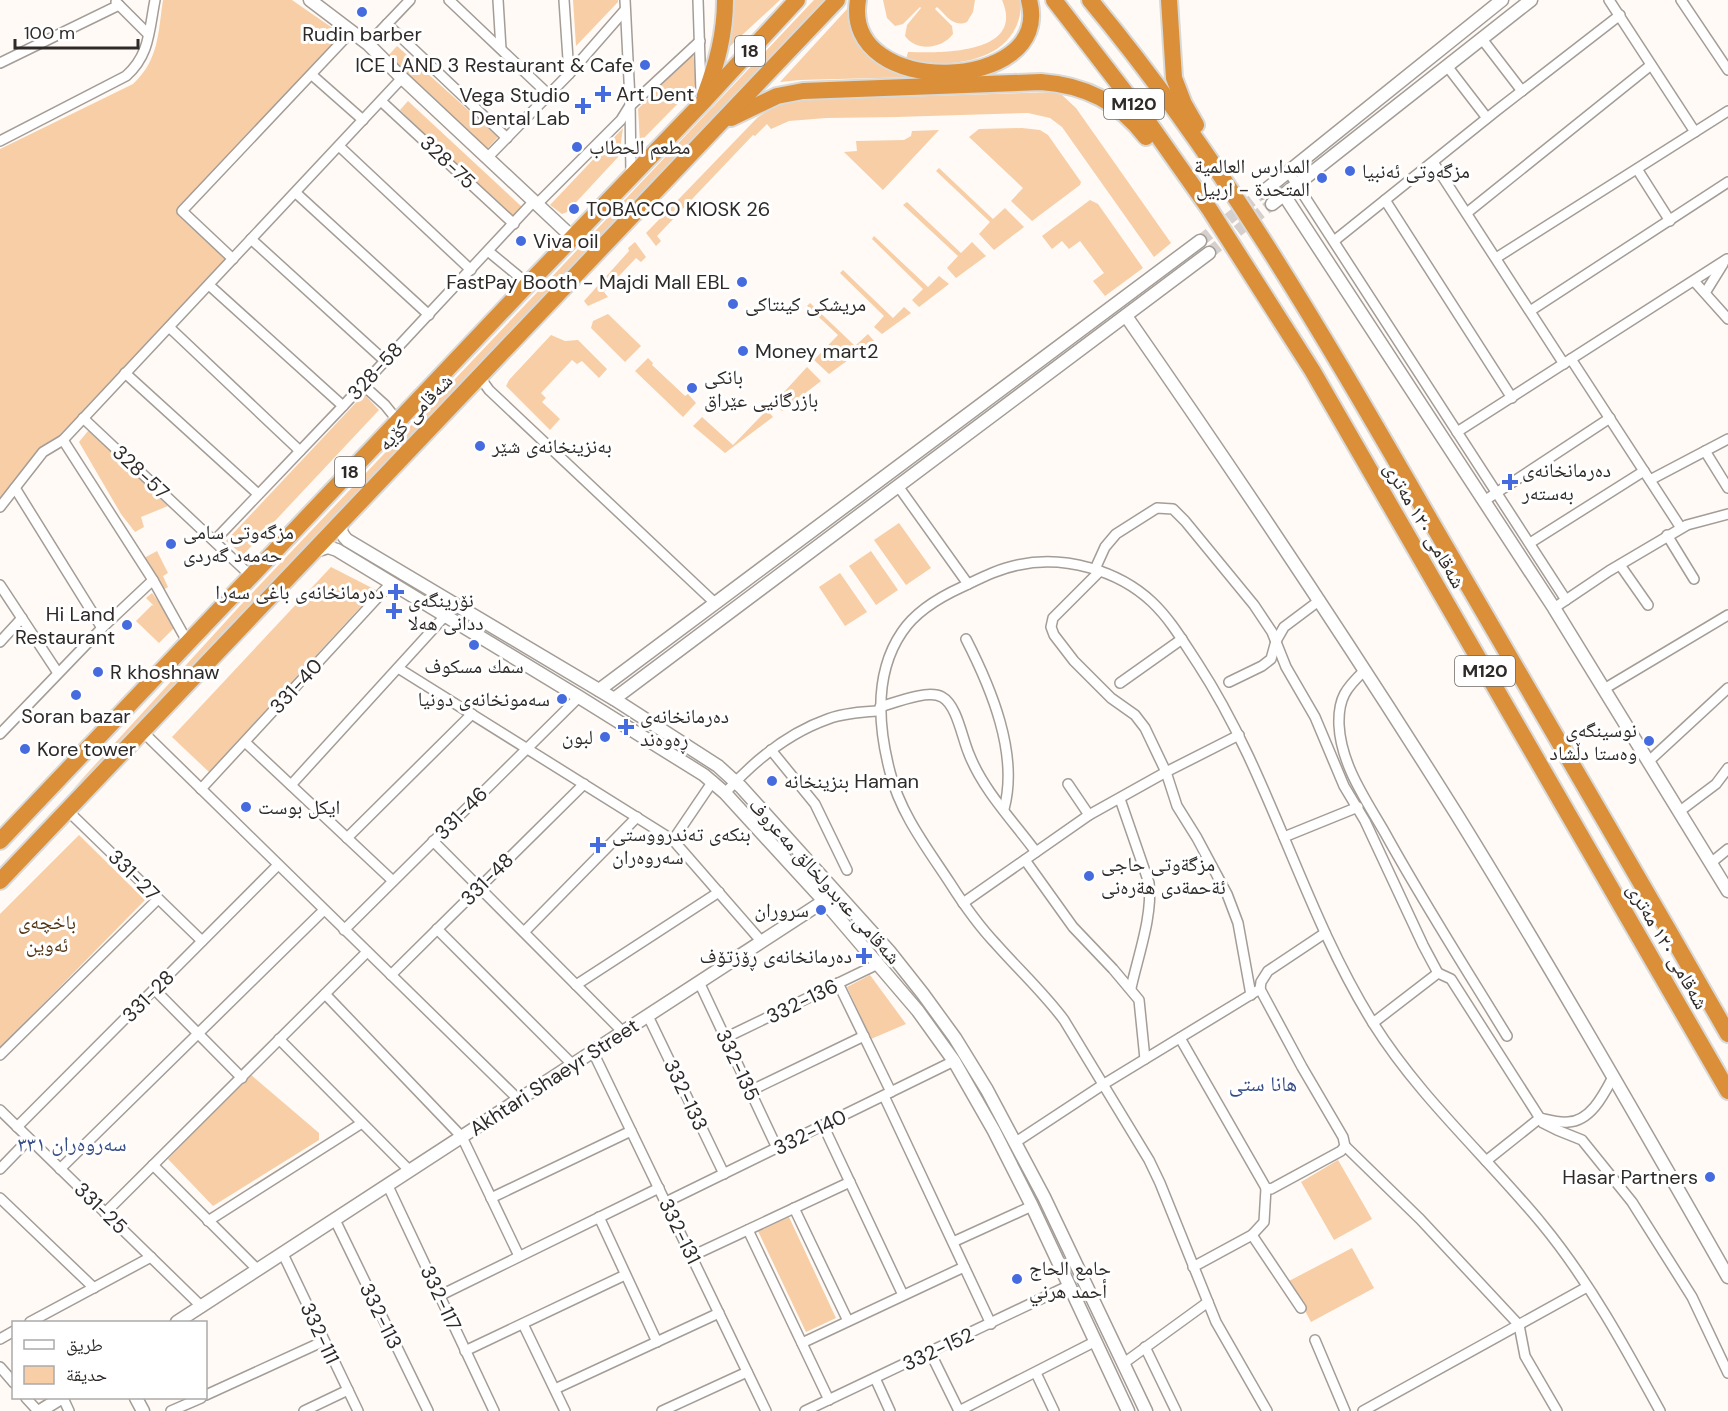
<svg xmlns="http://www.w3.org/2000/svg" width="1728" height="1411" viewBox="0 0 1728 1411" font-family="'DM Sans','Noto Naskh Arabic',sans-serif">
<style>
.green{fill:#f7cea6}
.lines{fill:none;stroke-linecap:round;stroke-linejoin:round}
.secondary-tunnel{stroke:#d5d0cd;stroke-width:12;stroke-dasharray:12 6;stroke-linecap:butt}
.street-casing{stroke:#a49d97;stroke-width:12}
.secondary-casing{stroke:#a49d97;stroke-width:15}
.highway-casing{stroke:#d9d9d8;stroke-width:20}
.street{stroke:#fff;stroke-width:9}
.secondary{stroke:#fff;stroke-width:12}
.highway{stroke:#da8f38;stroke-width:16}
.poi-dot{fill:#456bde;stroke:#fff;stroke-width:2}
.labels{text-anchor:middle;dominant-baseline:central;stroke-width:6;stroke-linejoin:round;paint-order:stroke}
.shield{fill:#fff;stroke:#6c6a68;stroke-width:1.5}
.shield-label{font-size:18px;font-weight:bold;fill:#2d2a28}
.poi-label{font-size:20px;fill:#2d2a28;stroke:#fff;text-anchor:start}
.street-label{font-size:20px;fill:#2d2a28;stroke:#fff}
.park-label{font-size:20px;fill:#523413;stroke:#fff}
.neighbourhood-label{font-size:21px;fill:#364c86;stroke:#fff}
</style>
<rect width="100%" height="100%" fill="#fffaf6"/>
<g class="green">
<path d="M163,0H292L347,38L182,214L228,261L61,442H51L23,469L0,500V149L133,84C159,60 158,33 163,0Z"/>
<path d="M573,0H618V2L576,46Z"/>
<path d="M730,0H780L727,49Z"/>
<path d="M814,0H824L320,534L128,735L72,790L238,608Z"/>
<path d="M883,0H975L973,12L967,22C953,28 946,15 937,7L935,9L952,26L953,34C942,49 916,52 905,36L907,25L921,8L920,7L903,24L895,26L887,18Z"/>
<path d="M1002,0H1021C1023,60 953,71 906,59L908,52C939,53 1026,55 1002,0Z"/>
<path d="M849,7C852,32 863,60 889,69C898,72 907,72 916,77L800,80L780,82Z"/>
<path d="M397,46L498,137L485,151L388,56Z"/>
<path d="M693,53L697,84L640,142L638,109Z"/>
<path d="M1054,92L1062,95L1076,108L1171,243L1154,257L1062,127L1050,118L1028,113L896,117L826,118L789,121L771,129L767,124L755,136L753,135L657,236L661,241L656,246L646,233L758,117L780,103L800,100Z"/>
<path d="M408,101L522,207L510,218L400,110Z"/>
<path d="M623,128L619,156L567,212L562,214L550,205Z"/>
<path d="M1022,128L1040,130L1048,135L1081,182L1080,185L1032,221L1011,201L1023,188L969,137L979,129Z"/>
<path d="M939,130L883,190L844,152L857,151L856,141L904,140L911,136L912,131Z"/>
<path d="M939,168L993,219L1005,208L1024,227L994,250L979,234L990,222L936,171Z"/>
<path d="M1090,200L1098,204L1143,268L1105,296L1093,281L1104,273L1080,241L1069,249L1062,241L1052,249L1042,236Z"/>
<path d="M907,202L961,253L972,242L986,256L956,278L947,268L958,256L903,205Z"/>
<path d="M874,236L928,287L939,276L949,284L919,307L912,300L923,289L872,239Z"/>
<path d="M635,242L646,257L641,262L636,258L604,292L608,297L588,306L584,301L629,251L628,248Z"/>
<path d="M843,270L893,318L904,307L911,313L882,334L874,327L884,316L840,273Z"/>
<path d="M810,303L855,346L868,334L874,341L829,374L814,360L838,335L807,306Z"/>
<path d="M608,314L641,346L625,362L591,328L593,321Z"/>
<path d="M551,335L565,341L578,340L607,369L599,378L582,361L577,364L572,360L541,393L546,398L542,402L560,419L550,430L506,386L509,380Z"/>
<path d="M648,358L653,363L652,365L685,396L688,394L696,403L683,417L635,371Z"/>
<path d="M807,367L821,381L782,411L774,403Z"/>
<path d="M364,394L379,410L243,555L226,541Z"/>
<path d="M767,410L773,417L725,453L693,426L702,417L733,445Z"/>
<path d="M88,431H91L168,506L141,517L144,527L135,532L121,514L79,442Z"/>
<path d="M899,523L931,568L906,585L874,540Z"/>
<path d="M157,551L168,573L163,576L168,587L163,590L144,558Z"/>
<path d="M871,551L898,590L876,605L849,566Z"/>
<path d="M331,567L376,590L209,772L172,737Z"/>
<path d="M840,573L867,612L845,626L819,587Z"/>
<path d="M152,593L176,626L159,643L136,621L152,605L154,606L146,598Z"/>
<path d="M79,835L145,900L0,1048V914Z"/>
<path d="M870,975L906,1024L871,1039L847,987Z"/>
<path d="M250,1074L319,1133V1140L213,1206L168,1159Z"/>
<path d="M1338,1160L1372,1219L1334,1240L1301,1182Z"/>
<path d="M789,1217L836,1318L806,1332L758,1231Z"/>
<path d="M1352,1248L1374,1288L1311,1322L1289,1281Z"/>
</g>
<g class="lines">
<g class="secondary-tunnel">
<path d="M1200,241L1263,192"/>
<path d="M1209,253L1272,204"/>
</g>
<g class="street-casing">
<g id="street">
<path d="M449,0L548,94"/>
<path d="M498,0L501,49"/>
<path d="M564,0L569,74"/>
<path d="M625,0L630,100L631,176"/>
<path d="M698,0L701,92"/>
<path d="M1609,0L1695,132"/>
<path d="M1681,0L1728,70"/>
<path d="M116,2L148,34"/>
<path d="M387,24L507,138"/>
<path d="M1482,39L1522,91"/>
<path d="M368,44L410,0"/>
<path d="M0,63L119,5"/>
<path d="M1447,66L1487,118"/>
<path d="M312,75L363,120"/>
<path d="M381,101L514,224"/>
<path d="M0,141L126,76C150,55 149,30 155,0"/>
<path d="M339,146L471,270"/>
<path d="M487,158L569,74L625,10"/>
<path d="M1433,162L1564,364"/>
<path d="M1637,169L1670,221"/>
<path d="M1288,171L1566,600"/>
<path d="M296,193L429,315"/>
<path d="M1385,200L1512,398"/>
<path d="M537,204L621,120L629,107L700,41"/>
<path d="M1468,212L1651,65"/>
<path d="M251,239L385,361"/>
<path d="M1334,241L1496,111L1620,15"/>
<path d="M488,251L528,284"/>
<path d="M1496,258L1728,111"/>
<path d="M233,259L182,211L351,32"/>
<path d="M1694,281L1728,319"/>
<path d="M209,285L343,406"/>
<path d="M1705,293L1723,264"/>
<path d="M1530,311L1728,182"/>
<path d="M169,327L300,451"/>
<path d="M1571,359L1681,528"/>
<path d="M125,373L258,494"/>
<path d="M479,376L489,390L715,603"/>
<path d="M363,385L385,405L398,421"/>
<path d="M83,418L251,576"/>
<path d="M1457,432L1727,259"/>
<path d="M63,440L153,580L188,643"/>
<path d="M1705,451L1728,488"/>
<path d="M1650,480L1728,439"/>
<path d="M898,486L968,584"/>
<path d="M15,488L102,628"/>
<path d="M1484,501L1610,418"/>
<path d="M0,507L43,452L63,440L402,78"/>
<path d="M1667,535L1694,579"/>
<path d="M215,540L343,406L534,201"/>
<path d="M1530,543L1644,471"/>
<path d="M1620,565L1648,605"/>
<path d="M1095,569L1105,547L1116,534L1157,508L1173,509L1185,521L1254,605L1272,632L1286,667L1315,717L1344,786L1365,821L1423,945L1438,973"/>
<path d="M1100,571L1053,618L1051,627L1054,635L1074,661L1111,698L1135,715L1145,728L1166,772L1177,806L1197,838L1227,894L1238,923L1251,995"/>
<path d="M0,585L58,673"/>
<path d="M1554,608L1609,571L1687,525L1728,514"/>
<path d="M966,639C991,688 1019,754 1004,809"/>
<path d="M0,642L22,618"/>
<path d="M398,668L673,840L762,942"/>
<path d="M1365,670C1346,688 1338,698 1339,725C1341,765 1366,800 1385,833C1423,902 1466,969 1507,1036"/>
<path d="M1229,682L1262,666L1271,659L1276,641L1284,627L1320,600"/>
<path d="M1120,683L1182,639"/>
<path d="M1604,689L1728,615"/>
<path d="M880,707C894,703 928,689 942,697C957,705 962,738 969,754C983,790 1013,821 1036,852"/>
<path d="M142,731L519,1100"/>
<path d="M0,734L102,628L153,580"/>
<path d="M245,742L393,881"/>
<path d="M771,750L815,804L847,870"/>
<path d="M1649,761L1728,688"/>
<path d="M1068,784L1089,815"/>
<path d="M291,785L445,616"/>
<path d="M201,789L391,583"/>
<path d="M725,793C753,762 788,733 828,719C844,713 863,712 879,711"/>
<path d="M1120,799L1149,883C1153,915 1138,956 1131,988"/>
<path d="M67,810L202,941"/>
<path d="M1680,811L1716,784L1728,768"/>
<path d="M1284,837L1358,807"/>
<path d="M347,838L472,714"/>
<path d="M673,840L713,781"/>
<path d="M433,841L623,1032"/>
<path d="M1025,860L1073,927L1113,969L1139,1000L1145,1059"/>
<path d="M1712,862L1728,849"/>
<path d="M963,903L1089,815L1166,772L1239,735"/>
<path d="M437,929L573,1065"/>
<path d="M344,930L579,697"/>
<path d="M524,932L637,817"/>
<path d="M391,975L584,784"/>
<path d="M699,982L777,1148"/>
<path d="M838,983L891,1092"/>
<path d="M576,985L719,892"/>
<path d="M155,990L242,1078"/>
<path d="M325,994L462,1137L519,1256"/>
<path d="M648,1016L724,1174"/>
<path d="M1373,1023L1438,973L1451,979L1543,1123L1557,1130L1582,1140L1632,1202L1692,1297L1728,1373"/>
<path d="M725,1038L878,964"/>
<path d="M1180,1038L1266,1188L1271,1189L1341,1151L1345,1146L1343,1137L1302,1067L1260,989"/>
<path d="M279,1039L410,1171"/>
<path d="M593,1052L766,1411"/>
<path d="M0,1055L158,899"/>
<path d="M750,1091L864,1036"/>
<path d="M884,1096L991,1324"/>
<path d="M0,1110L202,1307"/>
<path d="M823,1125L903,1295"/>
<path d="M17,1127L278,865"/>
<path d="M1016,1142L1104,1084L1260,989L1261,982L1268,971L1325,933"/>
<path d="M1345,1146L1420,1219L1519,1325L1525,1356L1557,1411"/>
<path d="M1486,1161L1540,1118C1549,1120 1559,1123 1568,1122C1591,1121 1604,1094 1613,1077"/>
<path d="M153,1165L258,1270"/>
<path d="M0,1169L29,1139"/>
<path d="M60,1169L324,910"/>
<path d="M388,1186L494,1411"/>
<path d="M0,1198L94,1288"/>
<path d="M491,1198L631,1131"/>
<path d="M666,1202L954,1061"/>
<path d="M794,1208L848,1321"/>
<path d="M105,1213L367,952"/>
<path d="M599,1217L657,1342"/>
<path d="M335,1220L428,1411"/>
<path d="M208,1221L362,1123"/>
<path d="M748,1230L829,1400"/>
<path d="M1252,1235L1301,1308"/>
<path d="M953,1242L1032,1206"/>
<path d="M283,1254L358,1411"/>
<path d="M692,1256L850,1182"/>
<path d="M1193,1267L1252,1235L1264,1222L1266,1188"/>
<path d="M439,1296L659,1188"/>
<path d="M30,1322L151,1257"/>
<path d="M523,1324L565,1411"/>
<path d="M0,1339L14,1331"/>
<path d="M1315,1340L1345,1411"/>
<path d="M802,1343L964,1267"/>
<path d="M1145,1347L1176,1411"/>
<path d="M465,1351L625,1275"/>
<path d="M930,1352L959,1411"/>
<path d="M1124,1363L1208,1302"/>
<path d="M0,1367L14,1383"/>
<path d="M1036,1373L1054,1411"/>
<path d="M875,1378L890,1411"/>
<path d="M555,1389L719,1313"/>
<path d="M206,1395L324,1341"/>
<path d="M26,1398L38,1411"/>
<path d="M63,1398L69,1411"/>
<path d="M171,1411L201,1398"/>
<path d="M304,1411L348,1390"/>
<path d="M662,1411L747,1372"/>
<path d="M805,1411L1070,1285"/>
<path d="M959,1411L1096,1341"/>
<path d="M1267,1411L1216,1322L1160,1183L1149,1160L1064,1020C1044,993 1019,970 996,944C978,925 964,905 950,883C927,848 900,813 890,772C878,726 874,673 902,632C916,611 940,597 962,587C981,578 998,569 1018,565C1064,555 1118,570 1152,602C1171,620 1184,643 1198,664C1271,776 1302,909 1373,1023C1420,1098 1486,1156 1542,1224C1589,1281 1625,1347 1660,1411"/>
<path d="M1363,1411L1587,1287"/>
</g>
</g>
<g class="secondary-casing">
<g id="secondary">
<path d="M310,0L368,44L399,75L572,237"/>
<path d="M1263,192L1502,0"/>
<path d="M1284,195L1554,608L1728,891"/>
<path d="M1272,204L1531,0"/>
<path d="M1126,316C1240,480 1351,646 1457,815C1551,967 1640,1122 1728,1277"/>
<path d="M345,518C339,527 340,533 347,540L614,699L718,766L741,787L889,951L923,994L955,1038L987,1090L1044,1197L1146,1411"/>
<path d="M315,551L328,547L337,550L579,697L704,775L725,793L824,901L918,1011L954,1061L994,1131L1032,1206L1128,1411"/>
<path d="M599,690L1200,241"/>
<path d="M614,699L1209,253"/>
<path d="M177,1322L824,901"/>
<path d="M136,1398L143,1411"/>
<path d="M40,1411L61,1398"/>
</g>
</g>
<g class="highway-casing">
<g id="highway">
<path d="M858,0C841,100 1055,94 1029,0"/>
<path d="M1054,0L1151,126L1210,210L1312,370L1728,1091"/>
<path d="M1090,0C1226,163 1331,349 1437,532C1534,699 1632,866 1728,1034"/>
<path d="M1169,0L1174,78L1184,104L1196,125"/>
<path d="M705,95C717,63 725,34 725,0"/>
<path d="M731,118L777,96L803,91L1041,82C1085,85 1119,102 1146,137"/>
<path d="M0,841L528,284L703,102L797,0"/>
<path d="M0,881L837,0"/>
</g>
</g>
<use href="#street" class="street"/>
<use href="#secondary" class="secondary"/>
<use href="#highway" class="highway"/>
</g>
<g class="poi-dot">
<circle cx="362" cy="12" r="6"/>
<circle cx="645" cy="65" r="6"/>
<path d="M600 85h6v6h6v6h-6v6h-6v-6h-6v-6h6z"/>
<path d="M580 97h6v6h6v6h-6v6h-6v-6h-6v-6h6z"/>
<circle cx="577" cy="147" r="6"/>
<circle cx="1350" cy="171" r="6"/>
<circle cx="1322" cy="178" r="6"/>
<circle cx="574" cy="209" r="6"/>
<circle cx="521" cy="241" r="6"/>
<circle cx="742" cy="282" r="6"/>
<circle cx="733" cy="304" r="6"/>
<circle cx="743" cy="351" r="6"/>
<circle cx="692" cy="388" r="6"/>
<circle cx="480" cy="446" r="6"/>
<path d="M1507 473h6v6h6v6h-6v6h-6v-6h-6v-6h6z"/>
<circle cx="171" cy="544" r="6"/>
<path d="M393 583h6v6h6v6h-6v6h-6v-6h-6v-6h6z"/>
<path d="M391 602h6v6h6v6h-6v6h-6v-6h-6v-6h6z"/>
<circle cx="127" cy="625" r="6"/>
<circle cx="474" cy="645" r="6"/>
<circle cx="98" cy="672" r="6"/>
<circle cx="76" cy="695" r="6"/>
<circle cx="562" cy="699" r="6"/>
<path d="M623 718h6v6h6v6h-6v6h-6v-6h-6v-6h6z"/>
<circle cx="605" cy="737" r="6"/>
<circle cx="1649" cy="741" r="6"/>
<circle cx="25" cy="749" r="6"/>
<circle cx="772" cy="781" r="6"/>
<circle cx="246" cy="807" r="6"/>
<path d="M595 836h6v6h6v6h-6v6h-6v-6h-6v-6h6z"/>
<circle cx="1089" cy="876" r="6"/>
<circle cx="821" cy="910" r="6"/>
<path d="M861 947h6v6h6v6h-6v6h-6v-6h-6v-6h6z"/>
<circle cx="1710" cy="1177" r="6"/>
<circle cx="1017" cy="1279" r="6"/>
</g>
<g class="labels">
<g class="shield">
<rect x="735" y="36" width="30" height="30" rx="4.5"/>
<rect x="1104" y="89" width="60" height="30" rx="4.5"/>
<rect x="335" y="457" width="30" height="30" rx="4.5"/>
<rect x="1455" y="656" width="60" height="30" rx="4.5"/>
</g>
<g class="shield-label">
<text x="750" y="51">18</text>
<text x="1134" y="104">M120</text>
<text x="350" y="472">18</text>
<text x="1485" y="671">M120</text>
</g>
<g class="poi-label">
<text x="362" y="34" text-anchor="middle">Rudin barber</text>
<text x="633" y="65" text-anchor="end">ICE LAND 3 Restaurant &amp; Cafe</text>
<text x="616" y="94">Art Dent</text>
<text x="570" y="95" text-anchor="end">Vega Studio<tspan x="570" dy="23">Dental Lab</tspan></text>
<text x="589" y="147">مطعم الحطاب</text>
<text x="1310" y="166" text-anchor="end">المدارس العالمية<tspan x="1310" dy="23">المتحدة - اربيل</tspan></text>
<text x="1362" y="171">مزگەوتی ئەنبیا</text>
<text x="586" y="209">TOBACCO KIOSK 26</text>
<text x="533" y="241">Viva oil</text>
<text x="730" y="282" text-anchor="end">FastPay Booth - Majdi Mall EBL</text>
<text x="745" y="304">مریشکی کینتاکی</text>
<text x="755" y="351">Money mart2</text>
<text x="704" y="377">بانکی<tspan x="704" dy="23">بازرگانیی عێراق</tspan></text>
<text x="492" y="446">بەنزینخانەی شێر</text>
<text x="1522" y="470">دەرمانخانەی<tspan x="1522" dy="23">بەستەر</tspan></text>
<text x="183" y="532">مزگەوتی سامی<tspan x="183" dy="23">حەمەد گەردی</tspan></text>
<text x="384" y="592" text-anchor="end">دەرمانخانەی باغی سەرا</text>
<text x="408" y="600">نۆرینگەی<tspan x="408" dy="23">ددانی هەلا</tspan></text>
<text x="115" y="614" text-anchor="end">Hi Land<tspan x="115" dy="23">Restaurant</tspan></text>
<text x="474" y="666" text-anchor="middle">سمك مسكوف</text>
<text x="110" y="672">R khoshnaw</text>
<text x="550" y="699" text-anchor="end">سەمونخانەی دونیا</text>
<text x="76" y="716" text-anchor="middle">Soran bazar</text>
<text x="640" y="716">دەرمانخانەی<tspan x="640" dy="23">ڕەوەند</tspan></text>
<text x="1637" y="730" text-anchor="end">نوسینگەی<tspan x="1637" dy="23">وەستا دڵشاد</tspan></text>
<text x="593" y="737" text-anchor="end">لبون</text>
<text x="37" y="749">Kore tower</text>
<text x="784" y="781">بنزینخانە Haman</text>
<text x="258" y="807">ايكل بوست</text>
<text x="612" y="834">بنکەی تەندرووستی<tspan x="612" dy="23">سەروەران</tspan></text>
<text x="1101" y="864">مزگةوتی حاجی<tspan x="1101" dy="23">ئةحمةدی هةرەنی</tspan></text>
<text x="809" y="910" text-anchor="end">سروران</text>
<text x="852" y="956" text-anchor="end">دەرمانخانەی ڕۆزتۆف</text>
<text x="1698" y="1177" text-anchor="end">Hasar Partners</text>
<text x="1029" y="1268">جامع الحاج<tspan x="1029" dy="23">أحمد هرني</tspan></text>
</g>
<g class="street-label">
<text transform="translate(448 162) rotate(43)">328-75</text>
<text transform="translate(375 371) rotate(-47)">328-58</text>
<text transform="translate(415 412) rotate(-46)">شەقامی کۆیە</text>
<text transform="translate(141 472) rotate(43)">328-57</text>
<text transform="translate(1425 525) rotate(60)">شەقامی ١٢٠ مەتری</text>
<text transform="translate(296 686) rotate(-47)">331-40</text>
<text transform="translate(461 813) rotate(-45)">331-46</text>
<text transform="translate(134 875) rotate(45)">331-27</text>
<text transform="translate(487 879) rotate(-45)">331-48</text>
<text transform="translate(825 881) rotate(48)">شەقامی عەبدولخالق مەعروف</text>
<text transform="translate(1668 946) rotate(60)">شەقامی ١٢٠ مەتری</text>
<text transform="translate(148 996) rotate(-45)">331-28</text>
<text transform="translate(802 1001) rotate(-26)">332-136</text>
<text transform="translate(738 1065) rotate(65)">332-135</text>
<text transform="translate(554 1077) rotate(-33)">Akhtari Shaeyr Street</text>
<text transform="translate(686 1095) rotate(65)">332-133</text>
<text transform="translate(810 1132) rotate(-26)">332-140</text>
<text transform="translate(101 1208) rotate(44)">331-25</text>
<text transform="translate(680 1231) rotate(64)">332-131</text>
<text transform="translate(441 1298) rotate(65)">332-117</text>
<text transform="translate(381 1316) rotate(64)">332-113</text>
<text transform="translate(320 1333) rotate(65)">332-111</text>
<text transform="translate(938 1349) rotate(-25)">332-152</text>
</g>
<g class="park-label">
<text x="47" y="922">باخچەی<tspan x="47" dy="23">ئەوین</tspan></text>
</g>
<g class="neighbourhood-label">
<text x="1263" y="1084">هانا ستى</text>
<text x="72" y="1144">سەروەران ٣٣١</text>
</g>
</g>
<rect x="12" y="1321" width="195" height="78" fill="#ffffff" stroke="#abaaa9" stroke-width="1.5"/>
<rect x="24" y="1340" width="30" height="9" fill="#ffffff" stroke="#abaaa9" stroke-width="1.5"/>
<text x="66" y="1351" font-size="18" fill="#2d2a28">طريق</text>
<rect x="24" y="1366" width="30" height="18" fill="#f7cea6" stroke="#abaaa9" stroke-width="1.5"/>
<text x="66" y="1381" font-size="18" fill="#2d2a28">حديقة</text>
<path d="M15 39v9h123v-9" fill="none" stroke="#2d2a28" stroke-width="3"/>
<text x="24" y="39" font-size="18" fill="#2d2a28" stroke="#ffffff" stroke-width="4.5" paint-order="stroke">100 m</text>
</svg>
